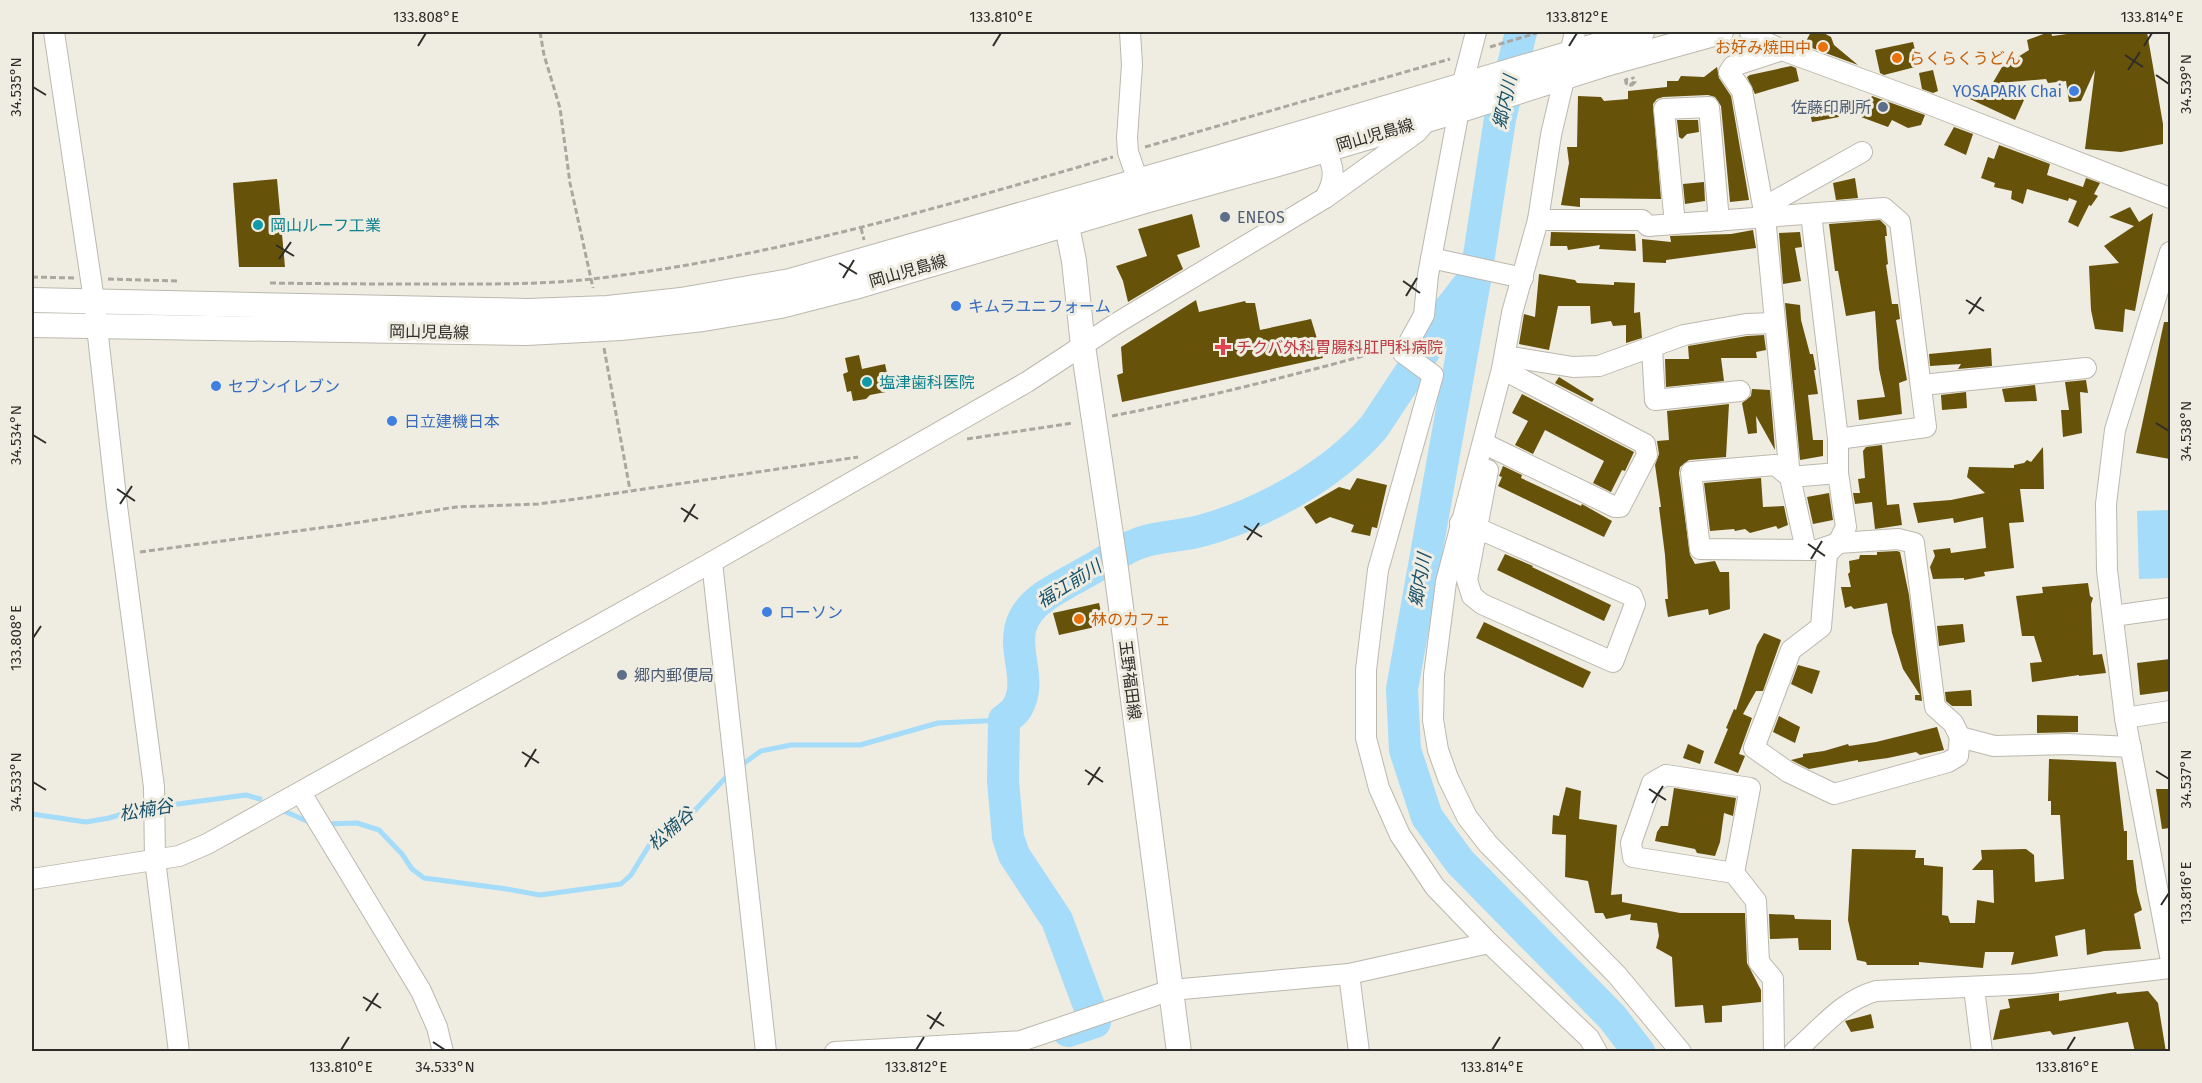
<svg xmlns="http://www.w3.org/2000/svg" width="2202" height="1083" viewBox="0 0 2202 1083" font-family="'Fira Sans','Noto Sans JP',sans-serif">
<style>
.water{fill:#a4dcf9}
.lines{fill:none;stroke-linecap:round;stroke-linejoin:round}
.stream{stroke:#a4dcf9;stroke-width:5}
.river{stroke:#a4dcf9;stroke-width:32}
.building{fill:#67520a}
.minor-casing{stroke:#bcb8ae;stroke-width:22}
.major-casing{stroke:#bcb8ae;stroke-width:26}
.path{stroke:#a9a79f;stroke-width:3;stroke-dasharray:6 3;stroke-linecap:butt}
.minor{stroke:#fff;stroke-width:20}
.major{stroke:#fff;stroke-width:24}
.ticks{fill:none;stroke:#2e2d29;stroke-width:2}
.food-dot{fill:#e8710a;stroke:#efece2;stroke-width:2}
.shop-dot{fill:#3f7fe0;stroke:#efece2;stroke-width:2}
.service-dot{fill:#5c6f8a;stroke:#efece2;stroke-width:2}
.culture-dot{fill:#0f9aa8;stroke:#efece2;stroke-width:2}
.health-dot{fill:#e0444e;stroke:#efece2;stroke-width:2}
.labels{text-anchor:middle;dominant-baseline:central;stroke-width:6;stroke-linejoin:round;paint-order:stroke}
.food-label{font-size:16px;fill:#c56008;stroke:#efece2;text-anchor:start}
.shop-label{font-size:16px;fill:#366cbe;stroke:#efece2;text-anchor:start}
.service-label{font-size:16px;fill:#4e5e75;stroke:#efece2;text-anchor:start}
.street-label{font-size:16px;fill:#2e2d29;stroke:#efece2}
.culture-label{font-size:16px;fill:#0d838f;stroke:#efece2;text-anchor:start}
.health-label{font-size:16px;fill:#be3a42;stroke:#efece2;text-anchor:start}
.water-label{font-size:18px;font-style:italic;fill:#19526a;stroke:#efece2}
.neatline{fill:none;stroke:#2e2d29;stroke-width:2}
.ticks-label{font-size:15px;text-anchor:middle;fill:#2e2d29}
</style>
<rect width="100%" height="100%" fill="#efece2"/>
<path class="water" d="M2170,510V578L2139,579L2137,511Z"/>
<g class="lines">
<g class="stream">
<path d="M740,766L761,751L791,745H860L938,723L1004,720"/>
<path d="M286,812L314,824"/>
<path d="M32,814L86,822L109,818L140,809L246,795L260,799"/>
<path d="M326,824L357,823L379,830L402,854L412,869L424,878L507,889L540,895L621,884L631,875L650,844L683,823L730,773"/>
</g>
<g class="river">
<path d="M1521,32L1500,119L1476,275L1402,689L1405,750L1427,817L1460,862L1612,1017L1639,1052"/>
<path d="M1068,1031L1095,1022L1057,920L1014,855L1008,837L1003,781L1004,720C1008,717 1014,713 1017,708C1039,671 993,632 1045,596C1061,585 1080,576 1097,566C1110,559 1123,549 1137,544C1157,535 1183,537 1204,530C1264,513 1333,475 1374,427L1441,326L1448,311L1476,275"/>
</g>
</g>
<g class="building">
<path d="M1811,32H1822L1831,37L1834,45L1858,65L1804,45Z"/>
<path d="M2049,32H2051L2052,36L2082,32H2147L2163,124V144L2121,152L2085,149L2095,70L2081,101L2069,102L2066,81L2048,83L2046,79L1999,83L2024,100L2015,120L1970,99L1978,86L1988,91L2002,67L2029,50L2027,40Z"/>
<path d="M1913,42L1919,66L1884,75L1880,73L1875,50Z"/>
<path d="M1791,66L1796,68L1799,81L1755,94L1747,77L1750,75Z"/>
<path d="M1717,67L1719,78L1731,96L1749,200L1730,202L1721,106L1715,97L1708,95L1663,97L1657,99L1653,104L1661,199L1580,198V207L1561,205L1569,163L1567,147H1577L1578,96L1601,97L1604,101L1628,99V91L1667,87V81H1678L1681,76L1704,77Z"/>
<path d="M1933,70L1938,91L1933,93L1922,89L1919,73Z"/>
<path d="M1872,96L1925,115L1921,125L1908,128L1892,120L1888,127L1861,117Z"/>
<path d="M1834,98L1839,117L1812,122L1808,104Z"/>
<path d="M1677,120H1698L1699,132L1687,134L1682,139L1679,137Z"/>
<path d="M1954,127L1973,134L1966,155L1944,145Z"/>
<path d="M1999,145L2050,164L2047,175L2083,187L2086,178L2100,183L2094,194L2098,196L2091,206L2089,205L2078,227L2068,222L2077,201L2069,198L2068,201L2027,189L2023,204L2011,199L2012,191L1994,187L1995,183L1981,178L1988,157L1994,159Z"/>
<path d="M1855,178L1858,198L1836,200L1833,183Z"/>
<path d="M277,179L285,267H239L233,183Z"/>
<path d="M1704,182L1705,201L1685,204L1683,184Z"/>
<path d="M2130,207L2139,222L2153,213L2135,311L2125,309L2123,332L2095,329L2091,310L2089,266L2119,263L2104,246L2134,226L2109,217Z"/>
<path d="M1192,214L1200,247L1177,255L1183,269L1128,302L1123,281L1116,266L1147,256L1138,229Z"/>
<path d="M1880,220L1886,226L1887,236H1885L1888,264L1886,265L1892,304H1898L1900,319L1896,320L1907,380L1899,383L1902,414L1859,420L1857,400L1885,397L1879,369L1875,311L1846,316L1838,271H1835L1829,224Z"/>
<path d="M1753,230L1756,248L1666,260V263L1643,262L1642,239L1671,242L1670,236L1731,234Z"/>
<path d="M1551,232L1635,234L1636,251L1599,249L1600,245L1568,250L1567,246H1550Z"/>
<path d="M1800,232L1802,247L1795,248L1801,281L1783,284L1779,233Z"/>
<path d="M1539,274L1575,280L1577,283L1614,285V282L1635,283L1634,313L1640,312L1642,338L1626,343V325L1613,326L1611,321L1591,324L1590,306H1558L1549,350L1519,344L1524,314L1535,317Z"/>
<path d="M1196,300L1199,312L1245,301L1246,303H1255L1260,330L1311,319L1323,358L1122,402L1117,375L1123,373L1121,347Z"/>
<path d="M1785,303L1800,305L1801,320L1810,354H1813L1816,370H1814L1818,394L1808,395L1813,440H1823V456L1800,460Z"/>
<path d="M2164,322H2170V459L2136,453Z"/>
<path d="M1764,335L1766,350L1756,352L1757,358H1721L1724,381L1666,387L1665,359H1689L1688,346L1747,336Z"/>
<path d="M1991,348L1992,366L1958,369L1961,364L1930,366L1929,354Z"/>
<path d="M859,355L862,369L885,364L891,391L870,395L866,399L853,401L851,391L847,392L843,374L848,372L845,358Z"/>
<path d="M1559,377L1594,399L1592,402L1555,383Z"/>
<path d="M2086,380L2088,393L2080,392L2082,433L2063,437L2061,410H2069L2065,382Z"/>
<path d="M2035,385L2037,401L2005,402L2002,389Z"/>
<path d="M1752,389L1770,390L1775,450L1756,416L1757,433L1748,434L1742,403L1751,396Z"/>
<path d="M1966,392L1967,408L1942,410L1941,395Z"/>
<path d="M1522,394L1634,452L1625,471L1622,470L1611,492L1593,483L1604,461L1545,430L1533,454L1515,445L1528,421L1512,413Z"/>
<path d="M1729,404L1726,457L1689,460L1680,467L1679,473L1690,555L1695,564L1715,561L1720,572H1729L1730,609L1709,615L1708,609L1668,617L1665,599H1668L1665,555L1659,507H1661L1655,465L1659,454L1657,441L1669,440L1667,411Z"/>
<path d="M1882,445L1887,505L1899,504L1902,525L1875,529L1872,502L1855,504L1853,493H1860L1858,479L1865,478L1863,451L1866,447Z"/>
<path d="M2043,447L2044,489H2020L2024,522L2009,523L2014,568L1984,572L1985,576L1964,580V578L1933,579L1930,567L1935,556L1933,550L1950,548L1951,553L1986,548L1983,517L1954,523L1953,518L1918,523L1913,503L1951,500L1985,493L1967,477L1969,467L2014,468V465L2024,463L2027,460L2031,462Z"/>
<path d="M1503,466L1522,475L1521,478L1581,506L1582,504L1612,521L1604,537L1498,486L1502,477L1499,476Z"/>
<path d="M1357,478L1387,485L1377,528L1372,527L1370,536L1351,532L1354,525L1330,517L1316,524L1304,507L1339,487L1350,490Z"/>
<path d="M1761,478L1763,507L1784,506L1788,525L1778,529L1776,526L1750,533L1745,529L1735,531L1734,529L1710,531L1704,483Z"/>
<path d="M1829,493L1833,520L1813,524L1807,497Z"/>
<path d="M1897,551L1900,552L1909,595L1922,701L1915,700V695H1920L1903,669L1892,633L1887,603L1854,609L1851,606L1845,608L1841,587H1851L1848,574L1850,572L1849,561L1859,559L1860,555H1877V552Z"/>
<path d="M1505,554L1533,566L1532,567L1611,605L1604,621L1497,570Z"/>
<path d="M2088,583L2090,596L2093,598L2091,604L2093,655L2102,654L2106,673L2079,676V675L2032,682L2030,663L2042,662L2034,636H2022L2016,596L2043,593L2042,587Z"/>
<path d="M1099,603L1104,625L1059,635L1053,613Z"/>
<path d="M1484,622L1591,672L1583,688L1476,638Z"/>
<path d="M1963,624L1965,642L1939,646L1937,626Z"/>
<path d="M1764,633L1781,640L1763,691H1756L1743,714L1752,718L1739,754L1745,756L1738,773L1714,763L1728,729L1726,728L1734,709L1736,710L1757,645Z"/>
<path d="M2170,659V691L2140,695L2137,663Z"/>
<path d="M1798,665L1820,671L1812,694L1791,684Z"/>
<path d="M1971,690L1972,706H1952L1946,701L1945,692Z"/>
<path d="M2037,715L2078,716V732L2037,733Z"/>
<path d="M1779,716L1800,727L1795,743L1773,732Z"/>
<path d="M1937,727L1944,750L1920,755L1916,752L1888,758L1858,762V760L1809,769L1791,760L1803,757V754L1824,751L1848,744L1849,746L1876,742Z"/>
<path d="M1688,744L1704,751L1700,764L1683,758Z"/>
<path d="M2049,759L2116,762L2124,831H2127V860H2133L2137,892L2142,910L2134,914L2141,949L2104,951L2087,955L2085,929L2055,936L2058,956L2011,965L2014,952H1985L1983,968L1919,962V965H1867L1866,962L1857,960L1848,920L1852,849L1916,850L1915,858H1924V865L1943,867L1942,915L1948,916L1950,923H1975L1977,900L1994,903L1993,870H1972L1982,859L1981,850L2026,849L2034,855L2035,882L2064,879L2060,815H2051V801H2048Z"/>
<path d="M1566,787L1581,791L1579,819L1617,825L1611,895L1622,894V902L1680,913H1745L1747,963L1761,990V1002L1722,1006V1022L1705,1023L1703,1005L1675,1007L1672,957L1656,948L1659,936L1657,923L1630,920L1631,914L1606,919L1603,913H1595L1588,881L1565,877L1566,835L1552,834L1553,815L1559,816Z"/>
<path d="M1674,788L1736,798L1733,816L1724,813L1720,842L1715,856L1697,853L1695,849L1655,841L1657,832L1661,826H1668Z"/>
<path d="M2156,789H2170V828L2162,829Z"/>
<path d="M1769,914L1794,915L1795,919L1831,920V950H1799L1798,938L1770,939Z"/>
<path d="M2148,991L2158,1003L2166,1052H2135L2128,1022L2053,1035L2050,1031L1993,1040L2000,1010L2010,1008L2008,999L2059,993V1001L2116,992L2117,994Z"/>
<path d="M1871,1014L1874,1028L1851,1032L1845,1021Z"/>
</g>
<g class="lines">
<g class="minor-casing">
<g id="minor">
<path d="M54,32L94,300L117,506L154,787L155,860L179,1052"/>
<path d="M1130,32L1132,65L1127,138L1128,152L1138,181"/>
<path d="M1575,32L1551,135L1538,220L1512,313L1502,369L1446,582L1434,675L1433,720L1438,750L1448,778L1467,817L1488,844L1617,975L1681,1052"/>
<path d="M1750,32L1753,36L1782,50L1921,101L2170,198"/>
<path d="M1782,50L1733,66L1729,72L1742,91L1765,217L1790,477L1806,550"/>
<path d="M1462,86L1476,32"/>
<path d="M1459,110L1428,275L1424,315L1403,353L1433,375L1378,570L1366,670V738L1379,788L1400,835L1435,887L1489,943"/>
<path d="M1324,150C1336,167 1335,180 1325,198"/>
<path d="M1764,207L1862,152"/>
<path d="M1811,214L1838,439V473L1846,527L1838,543L1827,554L1821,627L1791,650L1754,748L1788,772L1834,794L1948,762L1958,756L1960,737L1994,746L2067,744L2131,747"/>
<path d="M1538,220H1642L1648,226L1884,208L1900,222L1926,427L1838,439"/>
<path d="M1675,224L1664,109L1709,107L1719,221"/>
<path d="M2170,252L2115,430L2106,504L2107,570L2125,718L2170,956"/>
<path d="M1431,258L1523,278"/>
<path d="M1652,348L1655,400L1740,391"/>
<path d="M1505,356L1573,367L1599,366L1684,335L1746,324L1775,323"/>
<path d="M1922,385L2086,368"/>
<path d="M1483,443L1615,507H1620L1647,455L1645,444L1502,369"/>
<path d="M1838,473L1790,477L1775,465L1691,472L1700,549L1818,550L1838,543L1898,539L1914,543L1935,707L1953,723L1960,737"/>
<path d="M1460,523L1477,528L1632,596L1635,604L1613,662L1482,604L1472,596L1467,580L1488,470"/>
<path d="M712,562L766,1052"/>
<path d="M2113,616L2170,608"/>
<path d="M2125,718L2170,711"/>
<path d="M301,793L421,991L437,1027L443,1052"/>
<path d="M1734,873L1750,788L1666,775L1652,783L1631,843L1633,857L1734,873L1756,901L1759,962L1773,979L1774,1052"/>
<path d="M32,879L179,856L207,844L712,562L1027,382L1117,323L1325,198L1417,132L1427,120"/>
<path d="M1349,974L1359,1052"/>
<path d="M1974,988L1982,1052"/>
<path d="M835,1052L1021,1041L1171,990L1349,974L1489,943L1589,1038L1597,1052"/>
<path d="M1794,1052C1821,1029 1841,1001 1876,991L2032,984L2170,968"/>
</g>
</g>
<g class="major-casing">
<g id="major">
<path d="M1064,211L1074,261L1083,346L1116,569L1179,1052"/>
<path d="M32,300L528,311L608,308L681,300L790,281L1200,163L1642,32"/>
<path d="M32,325L526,333L621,328L703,319L781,306L855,287L1145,201L1285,162L1467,108L1606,64L1721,32"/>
</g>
</g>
<g class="path">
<path d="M540,32L544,55L560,108L570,183L593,288"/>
<path d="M1490,47L1540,32"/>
<path d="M1627,78L1626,83L1630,85L1634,82L1633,77"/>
<path d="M1625,79L1627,84L1632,85L1635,82L1632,77"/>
<path d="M1145,147L1450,59"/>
<path d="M861,228L864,240"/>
<path d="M32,277L74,278"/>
<path d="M108,279L180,281"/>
<path d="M270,283C332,284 394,284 456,284C501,284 547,284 592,279C770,258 941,207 1113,157"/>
<path d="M604,348L630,490"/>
<path d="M1112,416C1204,398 1295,375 1385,350"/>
<path d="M967,439L1073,423"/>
<path d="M140,552L342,525L456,507L538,504L584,498L858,457"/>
</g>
<use href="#minor" class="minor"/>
<use href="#major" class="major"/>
</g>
<path class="ticks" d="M418,46L426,33M993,46L1001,33M1569,46L1577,33M2144,46L2152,33M2125,55L2143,67M2128,70L2140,52M2156,75L2169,84M33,87L46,95M276,245L294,256M279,259L291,242M839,263L857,274M843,278L854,260M1403,281L1420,293M1406,296L1417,278M1966,300L1984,311M1969,314L1981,297M2156,423L2169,431M33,435L46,443M117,489L135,501M120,504L132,486M681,508L698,519M684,522L695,504M1244,526L1262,537M1247,540L1259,523M1808,544L1825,556M1811,559L1822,541M33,638L41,626M522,752L539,763M525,767L536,749M1085,770L1103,782M2156,771L2169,779M33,782L46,790M1088,785L1100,767M1649,789L1666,800M1652,803L1663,786M2161,905L2169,893M363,997L381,1008M366,1011L378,993M927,1015L944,1026M930,1029L941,1012M433,1042L445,1050M341,1050L349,1037M916,1050L924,1037M1492,1050L1500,1037M2067,1050L2075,1037"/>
<g class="food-dot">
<circle cx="1823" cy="47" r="6"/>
<circle cx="1897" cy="58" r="6"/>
<circle cx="1079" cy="619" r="6"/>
</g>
<g class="shop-dot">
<circle cx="2074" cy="91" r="6"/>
<circle cx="956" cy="306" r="6"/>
<circle cx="216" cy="386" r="6"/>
<circle cx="392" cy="421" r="6"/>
<circle cx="767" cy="612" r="6"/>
</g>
<g class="service-dot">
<circle cx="1883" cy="107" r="6"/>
<circle cx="1225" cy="217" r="6"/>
<circle cx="622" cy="675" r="6"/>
</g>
<g class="culture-dot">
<circle cx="258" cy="225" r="6"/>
<circle cx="867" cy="382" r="6"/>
</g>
<path class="health-dot" d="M1220 338h6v6h6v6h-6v6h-6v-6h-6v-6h6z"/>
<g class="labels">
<g class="food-label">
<text x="1811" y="47" text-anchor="end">お好み焼田中</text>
<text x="1909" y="58">らくらくうどん</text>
<text x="1091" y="619">林のカフェ</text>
</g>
<g class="shop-label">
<text x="2062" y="91" text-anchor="end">YOSAPARK Chai</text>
<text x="968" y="306">キムラユニフォーム</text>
<text x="228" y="386">セブンイレブン</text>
<text x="404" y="421">日立建機日本</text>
<text x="779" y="612">ローソン</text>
</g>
<g class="service-label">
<text x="1871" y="107" text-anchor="end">佐藤印刷所</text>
<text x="1237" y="217">ENEOS</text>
<text x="634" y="675">郷内郵便局</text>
</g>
<g class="street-label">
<text transform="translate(1375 135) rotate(-16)">岡山児島線</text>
<text transform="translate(908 271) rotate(-16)">岡山児島線</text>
<text transform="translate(429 332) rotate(1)">岡山児島線</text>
<text transform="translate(1130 680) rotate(83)">玉野福田線</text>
</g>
<g class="culture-label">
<text x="270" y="225">岡山ルーフ工業</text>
<text x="879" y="382">塩津歯科医院</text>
</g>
<g class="health-label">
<text x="1236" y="347">チクバ外科胃腸科肛門科病院</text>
</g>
<g class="water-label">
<text transform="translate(1505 102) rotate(-78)">郷内川</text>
<text transform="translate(1420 580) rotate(-80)">郷内川</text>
<text transform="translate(1069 584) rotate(-32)">福江前川</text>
<text transform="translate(146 810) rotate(-10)">松楠谷</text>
<text transform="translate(671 829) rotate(-41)">松楠谷</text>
</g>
</g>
<rect width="2202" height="1083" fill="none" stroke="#efece2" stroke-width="66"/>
<rect x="33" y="33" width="2136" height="1017" class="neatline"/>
<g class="ticks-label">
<text x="426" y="22">133.808°E</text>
<text x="1001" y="22">133.810°E</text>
<text x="1577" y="22">133.812°E</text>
<text x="2152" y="22">133.814°E</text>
<text transform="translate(2186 84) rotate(-90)" y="5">34.539°N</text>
<text transform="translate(16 87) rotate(-90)" y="5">34.535°N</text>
<text transform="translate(2186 431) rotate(-90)" y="5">34.538°N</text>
<text transform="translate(16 435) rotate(-90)" y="5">34.534°N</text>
<text transform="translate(16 638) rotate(-90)" y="5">133.808°E</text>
<text transform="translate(2186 779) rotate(-90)" y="5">34.537°N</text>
<text transform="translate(16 782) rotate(-90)" y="5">34.533°N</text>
<text transform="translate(2186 893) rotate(-90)" y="5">133.816°E</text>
<text x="341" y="1072">133.810°E</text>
<text x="445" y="1072">34.533°N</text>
<text x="916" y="1072">133.812°E</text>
<text x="1492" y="1072">133.814°E</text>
<text x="2067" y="1072">133.816°E</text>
</g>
</svg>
